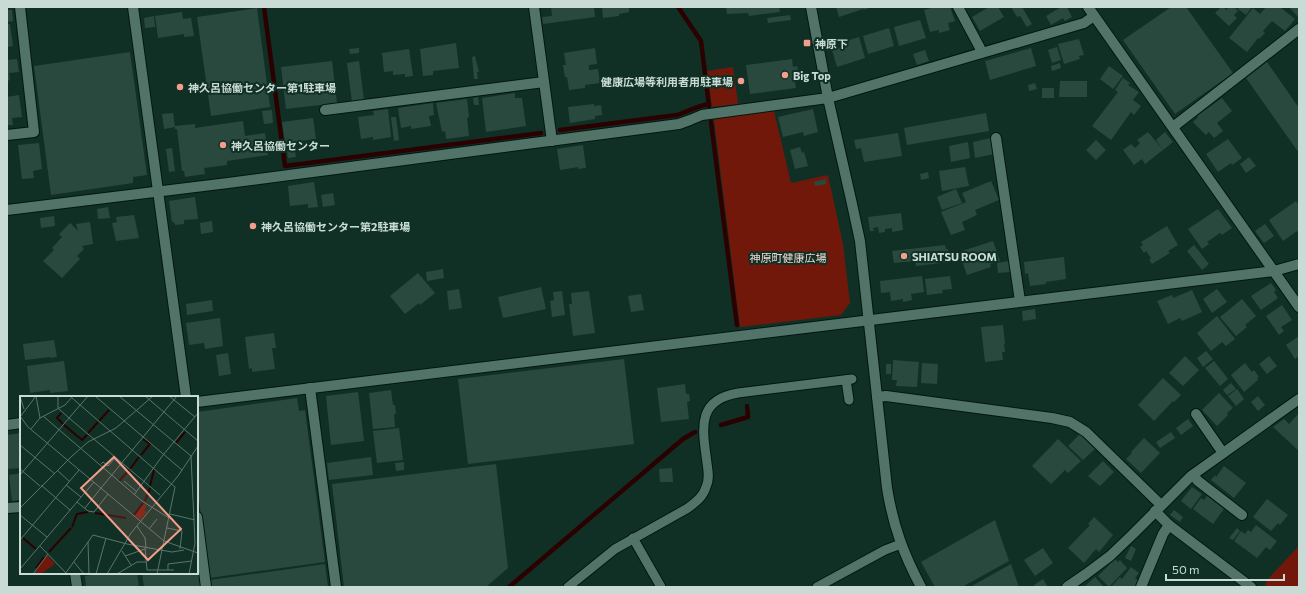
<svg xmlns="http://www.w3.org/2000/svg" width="1306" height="594" viewBox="0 0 1306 594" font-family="Commissioner,'Noto Sans JP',sans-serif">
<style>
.green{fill:#72180a}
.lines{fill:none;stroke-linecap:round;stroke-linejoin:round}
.stream{stroke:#2b0000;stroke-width:4.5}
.building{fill:#29493e}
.service-casing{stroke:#011710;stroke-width:11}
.minor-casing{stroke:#011710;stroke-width:12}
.tertiary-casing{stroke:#011710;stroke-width:12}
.service{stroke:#527367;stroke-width:9}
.minor{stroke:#527367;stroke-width:10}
.tertiary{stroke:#527367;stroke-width:10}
.poi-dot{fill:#f49d8c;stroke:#103026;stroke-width:1.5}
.labels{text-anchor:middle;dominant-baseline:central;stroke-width:4;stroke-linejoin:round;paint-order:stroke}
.poi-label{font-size:11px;font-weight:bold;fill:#c9dbd4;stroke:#103026;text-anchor:start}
.park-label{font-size:11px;fill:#f1d6d0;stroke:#103026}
.inset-river{fill:none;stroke:#2b0000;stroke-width:2}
.inset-road{fill:none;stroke:#5a746c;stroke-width:1}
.view{fill:#f49d8c;fill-opacity:0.15;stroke:#f49d8c;stroke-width:2}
.inset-edge{fill:none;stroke:#c9dbd4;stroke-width:2}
</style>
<rect width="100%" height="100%" fill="#103026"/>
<g class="green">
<path d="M733,67L738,104L712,107L707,71Z"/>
<path d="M774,111L791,183L828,175L843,244L850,303L841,315L740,327L714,119Z"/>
<path d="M1299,546V587H1265L1267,580Z"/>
</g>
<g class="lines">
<g class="stream">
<path d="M264,7L285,166L541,133"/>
<path d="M678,7L701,41L709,106"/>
<path d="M711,122L737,325"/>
<path d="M560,130L677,115C688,111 698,106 709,104"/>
<path d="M721,425L748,417L747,406"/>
<path d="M509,587L683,439L695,432"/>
</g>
</g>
<g class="building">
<path d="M551,7H594L595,17L543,24L542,17L552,16Z"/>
<path d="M602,7H629V12L619,14V16L603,18Z"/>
<path d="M726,7H779L780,12L749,16L748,13L727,14Z"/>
<path d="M836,7H872L864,10L863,9L839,17Z"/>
<path d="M935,7H950L955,21L948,23L950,30L939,33V30L930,32L924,10Z"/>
<path d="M989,7H998L1004,17L980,31L972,17Z"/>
<path d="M1011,7H1022L1032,24L1027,27L1020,16L1017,17Z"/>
<path d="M1061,7H1067L1072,17L1065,21L1063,18L1051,25L1046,16Z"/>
<path d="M1171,7H1186L1233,73L1175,114L1123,40Z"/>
<path d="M1221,7H1224L1226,10L1229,7H1234L1238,11L1234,15L1237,18L1229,26L1215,13Z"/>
<path d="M1239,7H1252L1246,15L1238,9Z"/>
<path d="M1266,7H1280L1295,19L1285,31L1272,21L1263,31L1265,33L1259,39L1258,38L1247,52L1229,38L1253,8L1260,14Z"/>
<path d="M1289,7H1299V18Z"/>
<path d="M257,8L270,107L211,116L197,17Z"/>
<path d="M7,10H12L13,21L7,22Z"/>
<path d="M182,12L183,19L191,18L194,36L184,37V34L158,38L155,16Z"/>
<path d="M790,15L791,20L768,23L767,18Z"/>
<path d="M154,16L155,27L145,28L144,18Z"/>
<path d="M920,20L926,38L899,46L894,27Z"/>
<path d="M7,24H10L13,46L7,47Z"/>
<path d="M889,28L894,46L868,54L863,36Z"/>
<path d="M859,37L865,58L837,67L832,50L841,47L840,43Z"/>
<path d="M1079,39L1084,55L1079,56L1080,59L1064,64L1058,44Z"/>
<path d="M456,43L459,68L433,71V75L423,76L420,49Z"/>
<path d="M1057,47L1061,60L1052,63L1048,50Z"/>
<path d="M359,48V53L350,54L349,49Z"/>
<path d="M595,48L597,64L589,65V70L598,69L600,83L585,85V88L569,90L567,77H565L563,65H566L564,53Z"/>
<path d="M1031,48L1036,66L990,80L985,61Z"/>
<path d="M409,49L413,76L405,77V74L393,75V71L384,72L382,53Z"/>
<path d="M925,50L929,61L917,65L913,54Z"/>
<path d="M130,52L147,175L133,177V183L51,195L34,66Z"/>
<path d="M475,56L479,72H477L478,79H474L472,57Z"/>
<path d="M17,59L19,72L9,73L10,80L7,81V60Z"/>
<path d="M792,59L793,67L797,66L799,76L794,77L796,88L750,94L746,65Z"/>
<path d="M332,61L337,103L286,109L281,67Z"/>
<path d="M359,61L364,100L352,102L347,63Z"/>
<path d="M1267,62L1299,108V153L1246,78Z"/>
<path d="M1060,63L1061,68L1052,71L1051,66Z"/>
<path d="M1109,66L1123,76L1113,89L1100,79Z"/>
<path d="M1123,78L1130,83L1128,85L1139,92L1133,100L1141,106L1134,115L1131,112L1111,140L1092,126L1118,92L1115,90Z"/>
<path d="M1060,81H1087V97H1059Z"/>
<path d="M1035,83L1037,89L1029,91L1028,85Z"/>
<rect x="1042" y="88" width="12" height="10"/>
<path d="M515,93V98H522L526,126L486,132L482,98Z"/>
<path d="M19,95L22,117L12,118L13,125H7V97Z"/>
<path d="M478,97L479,105H474L473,98Z"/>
<path d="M1222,98L1232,111L1217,123L1223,131L1214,138L1209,132L1206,135L1193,122L1198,117L1197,116Z"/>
<path d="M467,99L469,117L467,118L469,136L446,139L445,131L442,132L436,103Z"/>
<path d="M433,103L434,115L429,116L431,126L411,129V126L401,128L398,108Z"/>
<path d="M594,104V106L601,105L602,115L595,116V119L570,123L568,107Z"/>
<path d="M388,109L391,137L373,140V137L361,139L358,117L374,115L373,111Z"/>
<path d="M813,109L818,132L804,136L803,132L783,137L778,117Z"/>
<path d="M272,110L273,123L264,124L262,111Z"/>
<path d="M173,113L175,127L164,129L162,114Z"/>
<path d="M986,113L989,131L907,145L904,128Z"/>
<path d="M391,117H396L399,140L394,141Z"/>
<path d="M313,118L316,139L285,143L282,122Z"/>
<path d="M243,121L245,136L265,133L268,155L227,161V165L204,168L205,174L185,177L184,171H182L177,129H175V126L195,124V128Z"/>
<path d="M1148,132L1163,150L1145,164L1142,159L1134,165L1123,150L1131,144L1135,148L1140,143L1137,140Z"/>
<path d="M1165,132L1173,142L1163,150L1156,140Z"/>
<path d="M898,133L902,156L864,162L861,148L856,149L854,140Z"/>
<path d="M991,138L994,154L975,158L973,142Z"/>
<path d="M1228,139L1242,158L1232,165L1231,163L1218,172L1206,154Z"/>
<path d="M1096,140L1106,150L1096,160L1086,150Z"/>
<path d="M968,142L970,158L951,162L949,146Z"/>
<path d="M39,143L42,169L33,171L34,178L22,179L18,145Z"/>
<path d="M583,145L586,168L578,169V167L560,170L557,149Z"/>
<path d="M800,147L802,153L804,152L808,166L795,169L790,150Z"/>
<path d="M172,148L175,171L169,172L166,149Z"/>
<path d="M287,151H295L296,157L288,158Z"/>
<path d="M1249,157L1256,166L1246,173L1240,164Z"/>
<path d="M965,167L969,186L942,191L939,171Z"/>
<path d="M928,172L929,178L921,180L920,174Z"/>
<path d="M826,179V184L815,186L814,182Z"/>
<path d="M991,181L999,200L975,210L977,215L962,222L965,230L951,235L941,212L966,202L962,193Z"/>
<path d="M314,182L318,207L308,208V204L290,206L288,186Z"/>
<path d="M956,189L962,203L942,210L937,197Z"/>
<path d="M333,193L335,205L323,207L321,195Z"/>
<path d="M195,197L198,219L184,220V224L175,225L174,222H172L169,201Z"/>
<path d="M1296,201L1299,205V234L1297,231L1283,241L1269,220Z"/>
<path d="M108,207L110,218L98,219L97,209Z"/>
<path d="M1218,209L1232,228L1222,235L1220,233L1207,242L1209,244L1202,249L1188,229Z"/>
<path d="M901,213L903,230L892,232V228L885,229V232L879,233L878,227L873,228L874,231H870L868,217Z"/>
<path d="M134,215L139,238L116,241L112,223L117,222L116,217Z"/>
<path d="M54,216L55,226L41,228L40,218Z"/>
<path d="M212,221L213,232L201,234L200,223Z"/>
<path d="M90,222L93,244L82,246L84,249L77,256L80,259L62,278L43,261L54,250L52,248L62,237L59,234L70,223L78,231L76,224Z"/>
<path d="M1265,224L1274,236L1264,243L1255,231Z"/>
<path d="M1167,226L1178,245L1168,251L1170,253L1152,264L1149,260L1151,258L1146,251L1144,253L1140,247L1143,245L1141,242Z"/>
<path d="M993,241L1000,261L990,264L991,267L967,275L959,252Z"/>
<path d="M945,245L946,249H948L950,262L916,266L915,261L894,263L892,251Z"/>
<path d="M1194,245L1209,264L1202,270L1187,251Z"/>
<path d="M1064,257L1066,279L1046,282V284L1030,286L1028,273L1025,274L1024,262Z"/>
<path d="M1009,261L1010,272L998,273L997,263Z"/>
<path d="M443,269L444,278L427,281L426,272Z"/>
<path d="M418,273L435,293L420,305L419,303L405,314L390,296Z"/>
<path d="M922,276L924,292L911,294L912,300L903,302V299L891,301L890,292L881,293L880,281Z"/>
<path d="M950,276L952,289L942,290L943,293L927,295L925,279Z"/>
<path d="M1271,283L1276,290L1274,292L1278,298L1261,310L1251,296Z"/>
<path d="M541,287L546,309L503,318L498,297Z"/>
<path d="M459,289L462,308L449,310L447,291Z"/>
<path d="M1217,289L1227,302L1212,313L1203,299Z"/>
<path d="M1192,290L1202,312L1182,321L1180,318L1168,324L1157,301L1172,295L1173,298Z"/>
<path d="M562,291L565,315L552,317L550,301L554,300L553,292Z"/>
<path d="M589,291L595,333L573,336L569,304H572L571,293Z"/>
<path d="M641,294L644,310L631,312L628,296Z"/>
<path d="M1242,299L1256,316L1245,325L1247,327L1236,336L1220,317Z"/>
<path d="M212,300L213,311L187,315L186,304Z"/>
<path d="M1282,305L1292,320L1281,327L1284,331L1279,335L1266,316Z"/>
<path d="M1035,309L1036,319L1023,321L1022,311Z"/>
<path d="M1217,316L1235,339L1226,346L1222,342L1211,351L1197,333Z"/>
<path d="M220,318L223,346L205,349L204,343L189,345L186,323Z"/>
<path d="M1003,325L1005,344H1004L1005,352H1002L1003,360L985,362L981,327Z"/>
<path d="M274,333L276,348H272L275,369L252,372V368L249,369L245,337Z"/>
<path d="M1299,336V356L1295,359L1286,345Z"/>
<path d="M54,340L57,357L50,358V357L25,360L23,344Z"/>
<path d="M1206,351L1213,359L1203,367L1197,358Z"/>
<path d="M228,353L231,374L219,376L216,355Z"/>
<path d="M1185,356L1199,370L1183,386L1169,373Z"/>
<path d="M1269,356L1277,366L1267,374L1259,364Z"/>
<path d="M624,359L634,444L468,464L458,379Z"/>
<path d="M893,360L919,362L917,387L896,386L897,380H892Z"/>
<path d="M64,361L68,391L50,393V390L30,393L27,366Z"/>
<path d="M1214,361L1228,379L1220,386L1205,368Z"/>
<path d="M922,363L938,364L937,384L921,383Z"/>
<path d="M1245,363L1252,372L1254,370L1259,377L1257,378L1258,380L1244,392L1231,375Z"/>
<rect x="886" y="364" width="5" height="10"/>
<path d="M1163,378L1181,395L1174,402L1173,401L1154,421L1138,405Z"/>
<path d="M1231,383L1236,389L1227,395L1223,390Z"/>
<path d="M685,384L686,394H689L690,401L687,402L689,419L661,422L657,388Z"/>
<path d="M1237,389L1244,399L1236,406L1228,396Z"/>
<path d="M391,390L393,405H395L396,414H394L395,427L373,429L369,393Z"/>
<path d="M358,392L364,441L331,445L326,396Z"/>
<path d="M1219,393L1233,408L1227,413L1228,415L1217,426L1202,410Z"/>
<path d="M1258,396L1265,405L1258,411L1251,402Z"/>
<path d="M297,398L299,411L305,410L325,562L209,578L197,485V412Z"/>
<path d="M1299,413V451L1273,427L1284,419L1289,424Z"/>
<path d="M1188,419L1193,426L1181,435L1176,428Z"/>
<path d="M399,428L403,460L377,463L373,431Z"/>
<path d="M1171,432L1175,438L1160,448L1156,442Z"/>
<path d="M21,433V468L7,469V435Z"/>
<path d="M1080,434L1095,449L1083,460L1068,446Z"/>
<path d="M1144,438L1160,453L1141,473L1126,459L1132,453L1131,452Z"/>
<path d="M1058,439L1081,461L1068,473L1065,470L1051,484L1032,466Z"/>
<path d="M371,457L373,475L329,480L327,463Z"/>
<path d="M1103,461L1114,472L1100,486L1088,476Z"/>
<path d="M404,462V470L396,471L395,463Z"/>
<path d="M496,464L508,568L486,587H344L332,484Z"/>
<path d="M1224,466L1246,483L1234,498L1211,480L1215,475L1216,477Z"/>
<path d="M672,468L673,482H660L659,469Z"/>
<path d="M21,473V500L12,501L9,475Z"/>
<path d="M1192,487L1202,494L1191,509L1181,501Z"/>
<path d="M1207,496L1224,509L1213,524L1193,509L1201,498L1204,500Z"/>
<path d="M1267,499L1288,515L1280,525L1278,523L1271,531L1253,517Z"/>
<path d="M1174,510L1183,517L1180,522L1170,515Z"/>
<path d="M1094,517L1113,535L1099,552L1096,549L1084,563L1068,548L1090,525L1088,524Z"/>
<path d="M995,520L1009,561L962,587H935L921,562Z"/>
<path d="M1256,525L1277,541L1270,550L1266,547L1257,558L1234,541L1241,531L1245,534L1248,530L1251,532Z"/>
<path d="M1237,528L1240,531L1233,540L1229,538Z"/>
<path d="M1131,546L1136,549L1131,561L1125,558Z"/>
<path d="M1043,548L1053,563L1035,576L1024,560Z"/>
<path d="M1115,559L1118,562L1120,560L1127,568L1109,587L1098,576Z"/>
<path d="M197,562L201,587H144L142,573H197Z"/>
<path d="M325,564L328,587H211L210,580Z"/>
<path d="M1011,564L1019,587H970Z"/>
<path d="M1131,567L1139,573L1135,578L1140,582L1136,587H1111L1120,577L1122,579Z"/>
<path d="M106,573H137L139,587H86L85,576Z"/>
<path d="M1095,577L1104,587H1084Z"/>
<path d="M1043,579L1048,587H1035L1034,585Z"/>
</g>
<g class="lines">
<g class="service-casing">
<g id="service">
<path d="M846,380L849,400"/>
<path d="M633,538L661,587"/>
<path d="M568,587L615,549L688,508C696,502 703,497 706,487C710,479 708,471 707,463C703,431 695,400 738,393L852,379"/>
<path d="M817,587L885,550L901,544"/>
</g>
</g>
<g class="minor-casing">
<g id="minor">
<path d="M534,7L552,141"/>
<path d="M958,7L980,48L981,53"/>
<path d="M1088,7L1299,307"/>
<path d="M325,110L544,82"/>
<path d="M1173,127L1299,29"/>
<path d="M7,135L34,132L20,7"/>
<path d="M996,138L1020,301"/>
<path d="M7,210L228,183L679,124L690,120L702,115L828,98L1084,23L1094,16"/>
<path d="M310,388L336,587"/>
<path d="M877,397L886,396L1052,418L1070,422L1086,432L1161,505"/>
<path d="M1196,414L1223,453"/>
<path d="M1193,475L1198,481L1242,515"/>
<path d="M7,508L21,507"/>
<path d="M1155,511L1169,525L1251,587"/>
<path d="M197,517L206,587"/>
<path d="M1067,587L1086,574L1110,556L1132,535L1191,476L1299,399"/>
<path d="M1141,587L1163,534L1169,525"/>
</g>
</g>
<g class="tertiary-casing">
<g id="tertiary">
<path d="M133,7L186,397"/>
<path d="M811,7L828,98L852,204L860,241L887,488C893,525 903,553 921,587"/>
<path d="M197,402L1274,271L1299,264"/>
<path d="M7,425L21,423"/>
<path d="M75,573L77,587"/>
</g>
</g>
<use href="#service" class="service"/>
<use href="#minor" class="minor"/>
<use href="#tertiary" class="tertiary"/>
</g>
<g class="poi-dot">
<rect x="803" y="39" width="8" height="8" rx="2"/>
<circle cx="785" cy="75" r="4"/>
<circle cx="741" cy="81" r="4"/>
<circle cx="180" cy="87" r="4"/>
<circle cx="223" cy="145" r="4"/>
<circle cx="253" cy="226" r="4"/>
<circle cx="904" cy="256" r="4"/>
</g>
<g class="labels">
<g class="poi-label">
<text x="815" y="43">神原下</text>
<text x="793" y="75">Big Top</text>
<text x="733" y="81" text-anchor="end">健康広場等利用者用駐車場</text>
<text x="188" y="87">神久呂協働センター第1駐車場</text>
<text x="231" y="145">神久呂協働センター</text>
<text x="261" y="226">神久呂協働センター第2駐車場</text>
<text x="912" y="256">SHIATSU ROOM</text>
</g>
<g class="park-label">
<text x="788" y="257">神原町健康広場</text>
</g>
</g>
<g transform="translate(20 396)">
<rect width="178" height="178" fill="#103026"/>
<path d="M124,107L127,110L124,114L127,116L120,124L114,119ZM27,159L35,168L21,178H14Z" fill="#72180a"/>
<path class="inset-river" d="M41,17L37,22L43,28M79,25L89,14M44,29L62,44L67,39M68,37L78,26M156,47L165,36M121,59L130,48L123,43M110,73L119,61M99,85L109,74M130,90L134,74M125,105L130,92M75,117L106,122M114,119L123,107M52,131L57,118L68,116M3,142L16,153M29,156L51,132M16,172L24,161"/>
<path class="inset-road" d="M0,0L4,13M16,0L20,22M38,0V12L49,22M75,0L162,74M99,0L171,60L175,147L169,178M125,0L178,45M149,0L175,21M52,2L155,91L137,178M0,20L8,31L144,145L178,157M23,20L122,105L149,122M0,21L16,0M49,22L140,99M11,33L20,22L45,9L53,0M0,49L35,78M81,68L83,66L88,70L96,61M0,73L20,90M38,75L49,85M0,79L68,0M104,85L117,96M21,89L50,114M46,89L61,101M81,92L157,0M114,99L143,59L178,17M57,106L68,115L74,116L88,98M0,112L52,60L68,46L96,32L133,0M65,112L81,92M150,118L175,124M0,119L27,141M117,130L125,142L126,151M147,132L162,135L160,153M129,133L137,123M0,144L59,74M68,146L69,178M107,148L152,156L164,154M20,150L46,177M125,151L127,174H154M102,155L111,169M105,160L125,153M54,166L64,178M0,173L74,86M148,174V168L172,165M13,178L28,158M45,178L73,139L107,148M76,178L86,142M87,178L111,137L158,80L178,50M97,178L117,166H126"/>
<path class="view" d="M94,61L161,133L128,164L61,92Z"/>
<rect width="178" height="178" class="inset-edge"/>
</g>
<rect width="1306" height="594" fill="none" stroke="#c9dbd4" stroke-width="16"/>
<path d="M1166 574v6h118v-6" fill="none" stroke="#c9dbd4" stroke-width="2"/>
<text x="1172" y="574" font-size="12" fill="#c9dbd4" stroke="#103026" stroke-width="3" paint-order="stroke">50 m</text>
</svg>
